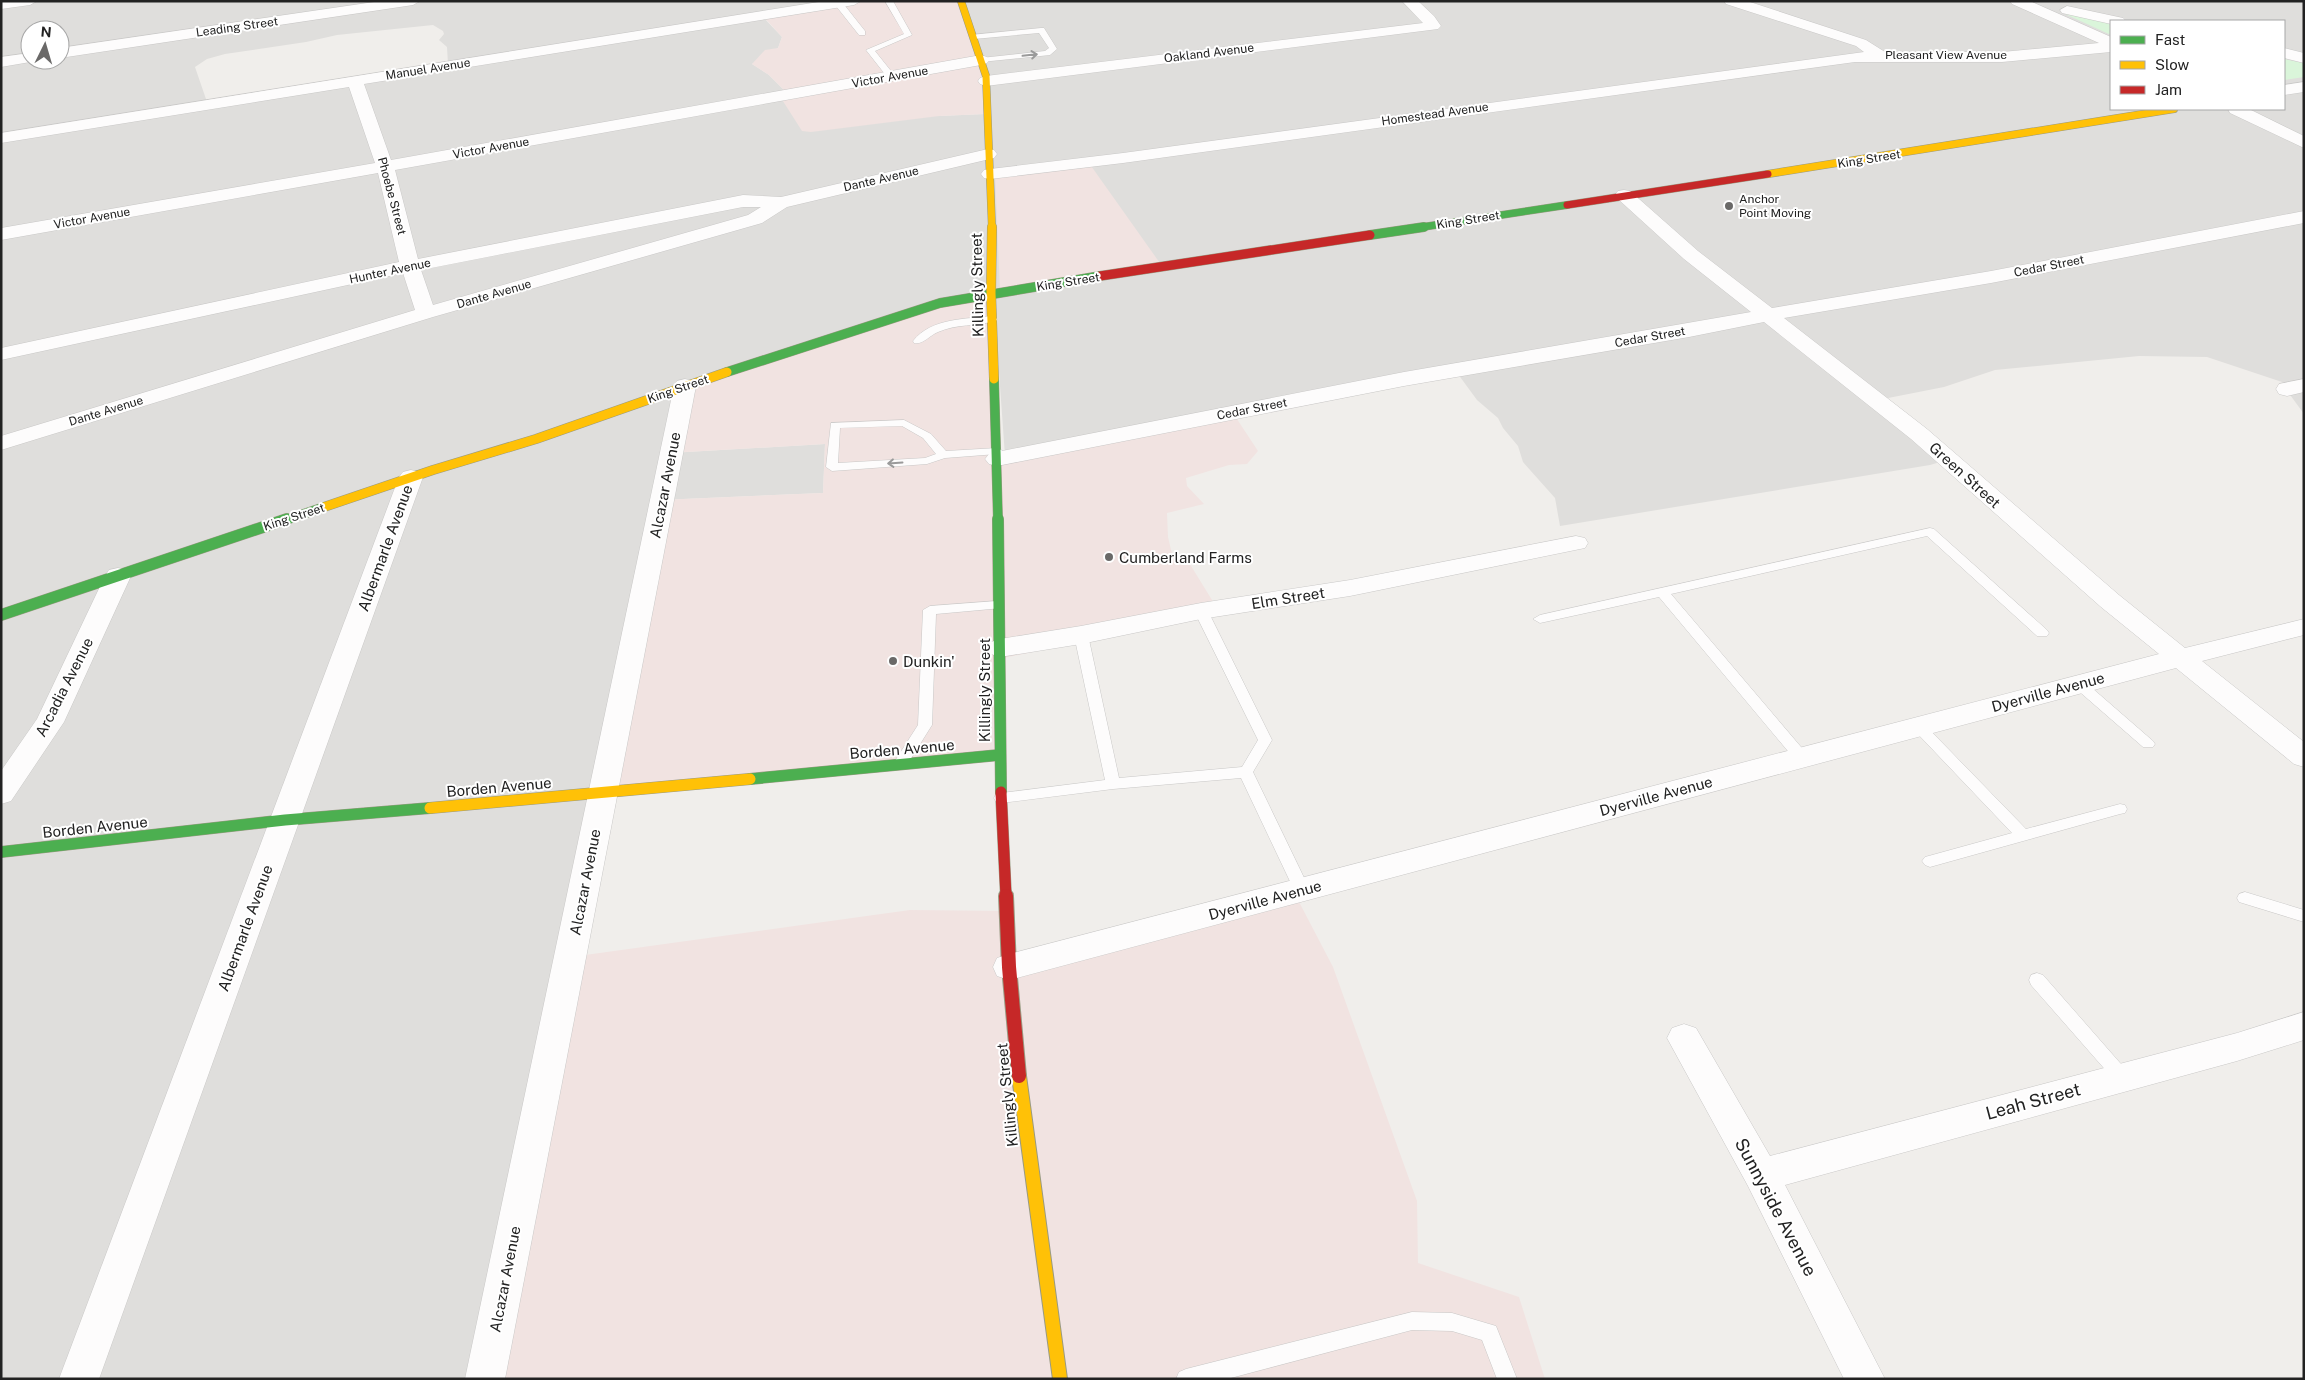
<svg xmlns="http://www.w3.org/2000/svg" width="2305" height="1380" viewBox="0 0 2305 1380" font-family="'Public Sans',sans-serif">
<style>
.residential{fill:#dfdedc;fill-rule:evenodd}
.commercial{fill:#f1e3e1}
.park{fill:#daf5da}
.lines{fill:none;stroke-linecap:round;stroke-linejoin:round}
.lane-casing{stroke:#c9c8c7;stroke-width:1}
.street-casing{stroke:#c9c8c7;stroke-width:1}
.fast-far2-casing{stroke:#999a82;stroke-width:8}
.fast-far1-casing{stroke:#999a82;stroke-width:10}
.fast-casing{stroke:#999a82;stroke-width:12}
.slow-far3-casing{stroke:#999a82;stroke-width:8}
.slow-far2-casing{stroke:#999a82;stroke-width:10}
.slow-far1-casing{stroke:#999a82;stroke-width:12}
.slow-casing{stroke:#999a82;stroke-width:16}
.jam-far3-casing{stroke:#999a82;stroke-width:8}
.jam-far2-casing{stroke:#999a82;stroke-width:10}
.jam-far1-casing{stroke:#999a82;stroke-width:12}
.jam-casing{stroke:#999a82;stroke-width:16}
.lane{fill:#fdfcfc;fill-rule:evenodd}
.street{fill:#fdfcfc;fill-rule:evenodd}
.fast-far2{stroke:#4caf50;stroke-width:7}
.fast-far1{stroke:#4caf50;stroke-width:9}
.fast{stroke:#4caf50;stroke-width:11}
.slow-far3{stroke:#ffc107;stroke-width:7}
.slow-far2{stroke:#ffc107;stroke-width:9}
.slow-far1{stroke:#ffc107;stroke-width:11}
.slow{stroke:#ffc107;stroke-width:14}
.jam-far3{stroke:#c62828;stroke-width:7}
.jam-far2{stroke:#c62828;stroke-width:9}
.jam-far1{stroke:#c62828;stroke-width:11}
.jam{stroke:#c62828;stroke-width:14}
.oneway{stroke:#9a9a9a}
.poi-dot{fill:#6a6968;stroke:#fff;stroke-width:2}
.labels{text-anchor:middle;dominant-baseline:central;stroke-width:4;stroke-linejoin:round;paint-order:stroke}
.far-street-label{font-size:12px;fill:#222;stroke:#fff}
.far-poi-label{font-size:12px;fill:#222;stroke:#fff;text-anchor:start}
.street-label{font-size:15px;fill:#222;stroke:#fff}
.poi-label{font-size:15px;fill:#222;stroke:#fff;text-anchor:start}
.near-street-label{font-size:18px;fill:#222;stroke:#fff}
</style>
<rect width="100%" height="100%" fill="#f0eeeb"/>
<path class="residential" d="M1,1H815L819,5L763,17L782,37L778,48L752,64L769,75L787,93L939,116L985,114L963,1H2304V414L2288,392L2291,385L2207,357L2139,356L1995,370L1944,387L1878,400L1947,460L1930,465L1560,526L1555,498L1523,462L1518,446L1503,428L1498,418L1477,400L1455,370L1005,456L994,302L669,453L825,444L823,493L660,500L496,1379H1ZM2111,21H2284V109H2111ZM433,25L443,31L444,34L439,40L447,47L448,64L207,102L195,67L207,59L225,54L306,42L337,35ZM30,30H60V60H30Z"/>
<g class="commercial">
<path d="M815,1H963L982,55L985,114L939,116L811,132L802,131L781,98L787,93L769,75L752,64L765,50L778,48L782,37L763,16L819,5Z"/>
<path d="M1089,163L1162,266L1000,291L995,173Z"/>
<path d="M990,293L999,453L1233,413L1258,451L1247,464L1229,465L1186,478L1187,486L1204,504L1167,513L1168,537L1172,554L1188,561L1220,613L1004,658L999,754L612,789L660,500L823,493L825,444L669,453L684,386Z"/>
<path d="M1297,898L1333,967L1417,1201L1418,1263L1519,1297L1545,1379H496L578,956L910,910L1007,911L1016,961Z"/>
</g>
<g class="park">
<path d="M2063,13L2111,23V35Z"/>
<path d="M2284,59L2304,63V77L2284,80Z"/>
</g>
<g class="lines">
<g class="lane-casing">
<g id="lane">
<path d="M885,1H893L912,35L875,51L895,76L891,78H888L866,50L904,34Z"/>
<path d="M836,2H842L865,31V35H859L836,6Z"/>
<path d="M1041,28H1044L1057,49L1050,55L981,62L977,60L981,58L1045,51L1049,48L1039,33L974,39H971V35Z"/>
<path d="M992,316L997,319L996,321C976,326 956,324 938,332C930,335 923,345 914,343L913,341C931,318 966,319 992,316Z"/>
<path d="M904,420L931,434L946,451L997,448L1003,451L997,454L945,458L927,464L832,471L826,467L831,423ZM902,426L923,438L936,454L925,458L838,463L840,428Z"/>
<path d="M1930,528L1934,529L2047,630L2049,633L2047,636H2037L1927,536L1671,594L1807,754L1809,758L1807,762H1797L1659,597L1540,623L1533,619L1540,615Z"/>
<path d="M997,601L1003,605L1002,608L936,614L932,725L905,768H895L893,764L918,725L923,610L930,606Z"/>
<path d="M1201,607L1208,611L1272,740L1253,772L1310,890L1308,894L1302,896L1296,894L1241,778L1113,789L1001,803L996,802L994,798L996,794L1001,793L1105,780L1074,635L1081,631L1088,635L1119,778L1242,767L1258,740L1194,611Z"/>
<path d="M2079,679L2084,681L2153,741L2155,744L2153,747H2143L2074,687L2072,684Z"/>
<path d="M1919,722L1924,724L2026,829L2120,804L2125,805L2127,809L2125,813L2120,814L1930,867L1925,865L1922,861L1925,857L2012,833L1914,730L1912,727L1914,724Z"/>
<path d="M2245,892L2304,910V922L2239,902L2237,898L2239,894Z"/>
<path d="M2037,973L2043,975L2128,1072L2131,1077L2128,1082L2122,1084L2116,1082L2031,985L2029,980L2031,975Z"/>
<path d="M1412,1312L1452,1313L1496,1326L1517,1379H1497L1482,1340L1452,1331L1412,1330L1227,1379H1176L1179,1372L1186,1369Z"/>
</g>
</g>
<g class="street-casing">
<g id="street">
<path d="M1,1H37L30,5L1,9Z"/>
<path d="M381,1H420L413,5L60,58V48Z"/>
<path d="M825,1H861L854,5L364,84L391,160L981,55L987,57L989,60L987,63L981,65L395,170L418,259L743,195L781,197L988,149L994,150L997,154L994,158L787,207L762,223L433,317L1,450V436L415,310L403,273L1,360V348L399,262L378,173L1,240V228L375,163L349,87L1,143V133ZM743,207H761L748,215L433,305L421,270Z"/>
<path d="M1402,1H1418L1434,16L1441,26L1438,29L986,86L980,84L978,81L980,78L986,76L1423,23Z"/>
<path d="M1724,1H1747L1866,40L1885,52H2002L2099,43L2012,4L2010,1H2030L2111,37V52L2002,62H1855L1123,163L990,179L984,178L981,174L984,170L990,169L1123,153L1864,52L1856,46L1726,4Z"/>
<path d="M2067,6L2123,18L2126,21H2111V24L2062,13L2060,10Z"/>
<path d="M2284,48L2304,53V63L2284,58Z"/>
<path d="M30,53V60H37L36,61L1,67V57Z"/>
<path d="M2304,82V92L2284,95V85Z"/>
<path d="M2228,109H2249L2304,136V148L2230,113Z"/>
<path d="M1624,190L1630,191L1698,251L1772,308L1991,271L2304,211V223L1991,283L1784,318L1927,429L2119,595L2185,648L2304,619V635L2202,661L2304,742V767L2294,764L2176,668L1009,980L997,976L993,967L997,958L1009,954L2159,654L2101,607L1911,439L1764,322L1689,337L1404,386L997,466L989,464L985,459L989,454L997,452L1404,372L1751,312L1684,259L1618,199L1615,195L1618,191Z"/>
<path d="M685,379L693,381L696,386L505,1379H465L674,386L677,381Z"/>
<path d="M2304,379V392L2287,396L2279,394L2276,389L2279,384Z"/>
<path d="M411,470L419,472L423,477L99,1379H59L399,477L403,472Z"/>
<path d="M1576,536L1585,538L1588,543L1585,548L1350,596L1201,619L1081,644L1000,657L991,654L987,648L991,642L1000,639L1081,626L1201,603L1350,580Z"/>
<path d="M118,568L127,570L131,576L64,722L11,801L1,804V771L37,719L105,576L109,570Z"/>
<path d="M2304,1012V1040L2237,1061L1785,1185L1885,1379H1844L1748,1186L1667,1038L1672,1028L1684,1024L1696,1028L1770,1156L2237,1033Z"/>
</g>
</g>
<g class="fast-far2-casing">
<path id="fast-far2" d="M1416,228L1567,205"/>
</g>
<g class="fast-far1-casing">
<g id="fast-far1">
<path d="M1370,235L1424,227"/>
<path d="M727,372L940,303L1100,276"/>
<path d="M994,379L998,521"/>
<path d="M283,521L324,507"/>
</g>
</g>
<g class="fast-casing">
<g id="fast">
<path d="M998,519L1001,792"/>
<path d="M1,615L287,519"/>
<path d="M750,779L999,755"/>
<path d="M1,852L285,820L430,808"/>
</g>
</g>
<g class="slow-far3-casing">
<g id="slow-far3">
<path d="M961,1L986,76L992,228"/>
<path d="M1768,174L2174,109"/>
</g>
</g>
<g class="slow-far2-casing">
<g id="slow-far2">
<path d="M992,227L991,293L994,379"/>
<path d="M324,507L433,470L536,439L727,372"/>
</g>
</g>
<g class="slow-far1-casing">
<path id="slow-far1" d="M430,808L750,779"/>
</g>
<g class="slow-casing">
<path id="slow" d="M1019,1076L1060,1379"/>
</g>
<g class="jam-far3-casing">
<path id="jam-far3" d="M1567,205L1768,174"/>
</g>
<g class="jam-far2-casing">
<path id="jam-far2" d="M1100,276L1370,235"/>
</g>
<g class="jam-far1-casing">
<path id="jam-far1" d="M1001,792L1006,897"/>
</g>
<g class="jam-casing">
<path id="jam" d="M1006,896L1009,967L1019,1076"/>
</g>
<use href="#lane" class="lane"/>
<use href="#street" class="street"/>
<use href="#fast-far2" class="fast-far2"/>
<use href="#fast-far1" class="fast-far1"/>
<use href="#fast" class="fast"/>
<use href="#slow-far3" class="slow-far3"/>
<use href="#slow-far2" class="slow-far2"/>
<use href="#slow-far1" class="slow-far1"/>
<use href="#slow" class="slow"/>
<use href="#jam-far3" class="jam-far3"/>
<use href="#jam-far2" class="jam-far2"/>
<use href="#jam-far1" class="jam-far1"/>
<use href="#jam" class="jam"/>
</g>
<defs><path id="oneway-shaft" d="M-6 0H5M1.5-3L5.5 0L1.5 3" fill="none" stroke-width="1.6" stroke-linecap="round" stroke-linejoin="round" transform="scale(1.25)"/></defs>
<g class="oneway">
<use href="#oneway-shaft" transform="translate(1030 55) rotate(-6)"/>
<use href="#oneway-shaft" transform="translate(895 463) rotate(176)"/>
</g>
<g class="poi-dot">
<circle cx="1729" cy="206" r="5"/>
<circle cx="1109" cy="557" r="5"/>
<circle cx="893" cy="661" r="5"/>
</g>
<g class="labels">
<g class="far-street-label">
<text transform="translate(237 27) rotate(-8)">Leading Street</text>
<text transform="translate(1209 53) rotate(-7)">Oakland Avenue</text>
<text x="1946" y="55">Pleasant View Avenue</text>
<text transform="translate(428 69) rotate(-9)">Manuel Avenue</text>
<text transform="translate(890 77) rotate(-10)">Victor Avenue</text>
<text transform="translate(1435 114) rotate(-8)">Homestead Avenue</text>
<text transform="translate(491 148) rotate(-10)">Victor Avenue</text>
<text transform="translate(1869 159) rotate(-9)">King Street</text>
<text transform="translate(881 179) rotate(-13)">Dante Avenue</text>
<text transform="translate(392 196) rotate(75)">Phoebe Street</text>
<text transform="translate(92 218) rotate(-10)">Victor Avenue</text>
<text transform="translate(1468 220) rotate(-9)">King Street</text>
<text transform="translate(2049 266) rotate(-11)">Cedar Street</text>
<text transform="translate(390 271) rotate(-12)">Hunter Avenue</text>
<text transform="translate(1068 282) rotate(-9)">King Street</text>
<text transform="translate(494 294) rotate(-16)">Dante Avenue</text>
<text transform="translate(1650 337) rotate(-10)">Cedar Street</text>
<text transform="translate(678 389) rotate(-19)">King Street</text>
<text transform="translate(1252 409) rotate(-11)">Cedar Street</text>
<text transform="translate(106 411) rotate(-17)">Dante Avenue</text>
<text transform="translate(294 517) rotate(-18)">King Street</text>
</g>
<g class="far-poi-label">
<text x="1739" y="199">Anchor<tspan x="1739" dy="14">Point Moving</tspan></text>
</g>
<g class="street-label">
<text transform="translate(977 285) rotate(-91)">Killingly Street</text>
<text transform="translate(1965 475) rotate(42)">Green Street</text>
<text transform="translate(665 485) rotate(-79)">Alcazar Avenue</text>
<text transform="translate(385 548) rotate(-70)">Albermarle Avenue</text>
<text transform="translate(1288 598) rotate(-9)">Elm Street</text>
<text transform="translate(64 687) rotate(-63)">Arcadia Avenue</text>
<text transform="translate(984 690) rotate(-90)">Killingly Street</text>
<text transform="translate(2048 692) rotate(-15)">Dyerville Avenue</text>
<text transform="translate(902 749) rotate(-5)">Borden Avenue</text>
<text transform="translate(499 787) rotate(-5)">Borden Avenue</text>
<text transform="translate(1656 796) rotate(-15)">Dyerville Avenue</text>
<text transform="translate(95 827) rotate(-6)">Borden Avenue</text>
<text transform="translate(585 882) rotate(-79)">Alcazar Avenue</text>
<text transform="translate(1265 900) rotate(-15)">Dyerville Avenue</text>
<text transform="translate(245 928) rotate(-70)">Albermarle Avenue</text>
<text transform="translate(1007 1095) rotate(-96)">Killingly Street</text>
<text transform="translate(505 1279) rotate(-79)">Alcazar Avenue</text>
</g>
<g class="poi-label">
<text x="1119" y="557">Cumberland Farms</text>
<text x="903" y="661">Dunkin'</text>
</g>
<g class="near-street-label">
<text transform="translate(2033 1101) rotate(-15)">Leah Street</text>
<text transform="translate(1776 1207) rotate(62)">Sunnyside Avenue</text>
</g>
</g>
<rect width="2305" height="1380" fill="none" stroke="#222222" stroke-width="5"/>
<rect x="2110" y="20" width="175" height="90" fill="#ffffff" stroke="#a7a7a7"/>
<rect x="2120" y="36" width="25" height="8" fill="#4caf50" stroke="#a7a7a7"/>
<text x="2155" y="45" font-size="15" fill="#222222">Fast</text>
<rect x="2120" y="61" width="25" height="8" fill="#ffc107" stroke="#a7a7a7"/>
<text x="2155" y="70" font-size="15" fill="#222222">Slow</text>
<rect x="2120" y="86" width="25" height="8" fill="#c62828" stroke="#a7a7a7"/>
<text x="2155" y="95" font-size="15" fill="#222222">Jam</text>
<g transform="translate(45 45) rotate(5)"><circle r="24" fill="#ffffff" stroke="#a7a7a7"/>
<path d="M0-4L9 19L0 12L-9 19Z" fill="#6a6968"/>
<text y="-8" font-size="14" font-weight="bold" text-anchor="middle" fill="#222222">N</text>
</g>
</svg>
